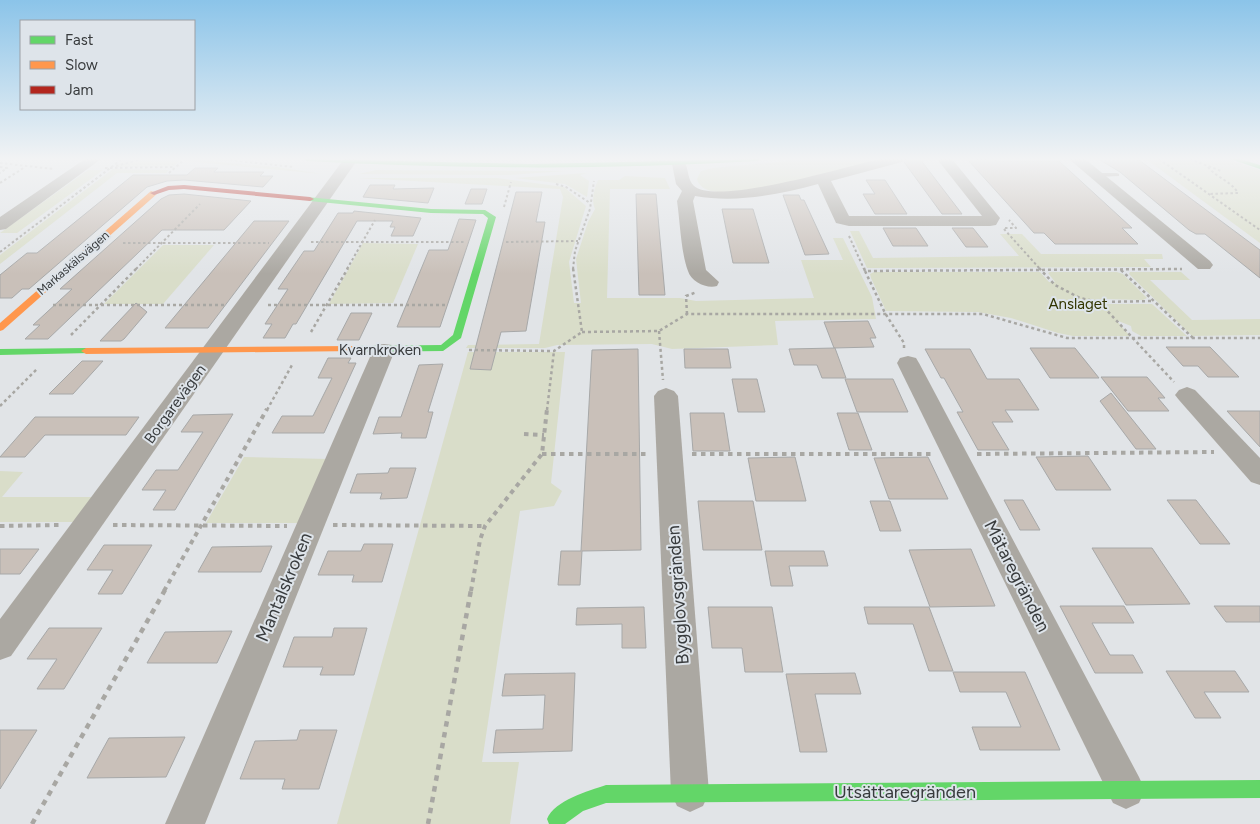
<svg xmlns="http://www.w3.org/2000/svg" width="1260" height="824" viewBox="0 0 1260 824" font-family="Figtree,sans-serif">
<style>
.green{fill:#d9ddc9}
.building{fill:#c9c0b9;stroke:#a7a8a8}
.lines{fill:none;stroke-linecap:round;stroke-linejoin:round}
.path-far3{stroke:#a8a7a3;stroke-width:2;stroke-dasharray:2.5 2.5;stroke-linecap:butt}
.path-far2{stroke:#a8a7a3;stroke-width:2.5;stroke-dasharray:3 3;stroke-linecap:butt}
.path-far1{stroke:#a8a7a3;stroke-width:4;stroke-dasharray:4.5 4.5;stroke-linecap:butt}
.path{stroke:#a8a7a3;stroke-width:4.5;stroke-dasharray:5.5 5.5;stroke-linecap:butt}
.lane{fill:#aba8a2;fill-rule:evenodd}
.street{fill:#aba8a2;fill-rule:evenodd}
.fast{fill:#63d668;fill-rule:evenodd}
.slow{fill:#ff974d;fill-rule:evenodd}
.jam{fill:#b3261e;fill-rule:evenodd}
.labels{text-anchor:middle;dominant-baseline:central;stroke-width:4;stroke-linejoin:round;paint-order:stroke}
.far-street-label{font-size:12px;fill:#383b3d;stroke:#dee4ea}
.park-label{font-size:15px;fill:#323501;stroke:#dee4ea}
.street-label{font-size:15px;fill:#383b3d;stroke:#dee4ea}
.near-street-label{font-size:18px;fill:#383b3d;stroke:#dee4ea}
</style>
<rect width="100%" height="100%" fill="#e1e4e7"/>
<g class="green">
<path d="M125,159H182L174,166L115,167Z"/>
<path d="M187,159L277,167L322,174L185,161Z"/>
<path d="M809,159H882C844,168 745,199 711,191C704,189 699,186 697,179L701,171L713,168Z"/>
<path d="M1146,159H1226L1260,170V243Z"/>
<path d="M113,169L169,170L166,173H117L0,264V255Z"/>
<path d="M88,170H103L17,233H0Z"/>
<path d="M376,170L566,171L509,175L359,174Z"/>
<path d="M587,173L580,175L589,181L587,197L565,184L515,178Z"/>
<path d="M625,176L665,178L670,189H610L607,298H680L696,301L814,298L801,260H843L833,238H843L872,297L876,319L775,321L778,345L672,349L652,344L557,345L545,348H466L468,345L539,344L563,197L560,189L356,178H497L564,187L586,206L569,262L574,303H581L576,259L588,222L595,209C591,200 594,189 598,180H619Z"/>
<path d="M850,231H859L873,258L1019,256L1000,234H1022L1041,254H1162L1163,259H1144L1151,267L867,268Z"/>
<path d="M363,243L418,244L393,303L329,304Z"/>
<path d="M163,245H214L163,304H104Z"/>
<path d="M874,272H1040L1049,282H1055L1048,273L1050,272H1117L1123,274L1147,298L1143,300L1105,299L1108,304H1152L1187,336H1141L1132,331L1131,326L1116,320L1130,336H1073L1058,333L1011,318L978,312L886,311L871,278L870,274Z"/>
<path d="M1130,272H1181L1190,280H1150L1192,320L1260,319V335L1192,336L1129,274Z"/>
<path d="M468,352H565L551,483L562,491L554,506L520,511L482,762H519L510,824H337Z"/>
<path d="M244,457L328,459L299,523H206Z"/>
<path d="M0,471L23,472L2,497H93L73,522H0Z"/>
</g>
<g class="building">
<path d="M906,159H920L962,214H942L904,162Z"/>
<path d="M994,159L996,161H1059L1132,228H1122L1138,244H1055L1044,233H1034L968,160Z"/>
<path d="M1100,160H1139L1260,250V278L1205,234H1196L1189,230L1120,172Z"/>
<path d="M195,168H218L214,172H264L260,176H273L263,187L184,180L167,181L147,187L29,289H22L12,298H0V275L27,253H37L133,175H187Z"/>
<path d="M866,180H885L907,214H875L863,194H875Z"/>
<path d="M370,185H395L393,189L434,188L428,203L363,197Z"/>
<path d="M471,189H487L482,204H465Z"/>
<path d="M516,192H542L536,222H545L526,331L501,332L491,370L470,369Z"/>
<path d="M184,194L251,201L224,230H162L48,339H25L40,325H33L72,289H60L161,199L169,195Z"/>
<path d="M636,194H656L665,295H639Z"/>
<path d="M783,195H799L801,200H804L829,254L805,255Z"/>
<path d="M722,209H753L769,263H733Z"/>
<path d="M354,211L421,218L413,236H391L395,227H390L393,221H357L296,324H293L285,338H263L272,324H265L288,289H278L304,251H314L338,213H353Z"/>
<path d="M459,219L476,220L440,327H397L429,250H448Z"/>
<path d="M254,221H289L208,328H165Z"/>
<path d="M883,228H916L928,246H893Z"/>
<path d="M952,228H973L988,247H966Z"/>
<path d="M136,303L147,312L124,339L121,341H100Z"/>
<path d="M351,313H372L359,340H337Z"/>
<path d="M868,321L876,338H870L874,347L834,348L824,322Z"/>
<path d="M1166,347H1210L1239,377H1208L1198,366H1183Z"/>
<path d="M835,348L846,378H822L817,365H794L789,349Z"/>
<path d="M1030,348H1075L1099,378H1050Z"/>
<path d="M638,349L641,550L582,551L580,585H558L561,551H581L592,350Z"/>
<path d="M684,349H728L731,368H685Z"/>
<path d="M925,349H970L987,379H1019L1039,410H1005L1013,422H992L1009,450H978L957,412H963L944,378H941Z"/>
<path d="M328,358H351L348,363H356L324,433H272L282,416H313L332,378H318Z"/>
<path d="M82,361H103L73,394H49Z"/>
<path d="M443,364L428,412H433L426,438H401L402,433L373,434L379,417H401L419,365Z"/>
<path d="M1101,377H1147L1165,398H1158L1169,411H1128Z"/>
<path d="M732,379H757L765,412H738Z"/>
<path d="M845,379H893L908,412H857Z"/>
<path d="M1111,393L1156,449H1136L1100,401Z"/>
<path d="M1227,411H1260V447Z"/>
<path d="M690,413H724L730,451H693Z"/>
<path d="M837,413H858L872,450H849Z"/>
<path d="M233,414L175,510H153L166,490H142L156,470H178L203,432H181L193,415Z"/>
<path d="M35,417H139L126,435H45L25,457H0Z"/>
<path d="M1088,456L1111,490H1056L1036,457Z"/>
<path d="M795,457L806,501H756L748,458Z"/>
<path d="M928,457L948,499H889L874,458Z"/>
<path d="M390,468H416L407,498L380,499L382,493H350L357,474L388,473Z"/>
<path d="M1004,500H1023L1040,530H1020Z"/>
<path d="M1167,500H1196L1230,544H1200Z"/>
<path d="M698,501H753L762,550H703Z"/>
<path d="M870,501H890L901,531H880Z"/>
<path d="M364,544H393L382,582H352L354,575H318L328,551H361Z"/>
<path d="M104,545H152L122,594H98L113,570H87Z"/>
<path d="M272,546L261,572H198L212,547Z"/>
<path d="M1092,548H1152L1190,604L1126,605Z"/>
<path d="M0,549H39L20,574H0Z"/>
<path d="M971,549L995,606L930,607L909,550Z"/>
<path d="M765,551H824L828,566H789L793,586H771Z"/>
<path d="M1060,606H1124L1134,623H1092L1110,655H1133L1143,673H1095Z"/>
<path d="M1214,606H1260V622H1226Z"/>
<path d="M644,607L646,648H622V624L576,625L577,608Z"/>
<path d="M708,607H772L783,672H745L742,648H712Z"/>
<path d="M864,607H929L953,671H929L913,624H868Z"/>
<path d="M49,628H102L64,689H37L57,659H27Z"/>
<path d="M334,628H367L354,675H320L323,667H283L294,637H332Z"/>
<path d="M232,631L217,663H147L165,632Z"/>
<path d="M1166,671H1235L1249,692H1204L1221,718H1195Z"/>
<path d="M953,672H1025L1060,750H980L972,727H1021L1006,692H960Z"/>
<path d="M575,673L572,751L493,753L496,730L543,729L545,695L502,696L505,674Z"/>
<path d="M855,673L861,694H815L827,752H800L786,674Z"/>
<path d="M0,730H37L0,789Z"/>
<path d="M300,730H337L319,789H282L285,779H240L255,741L297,740Z"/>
<path d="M185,737L166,777L87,778L109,738Z"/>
</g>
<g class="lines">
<g class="path-far3">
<path d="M220,159L294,167"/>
<path d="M1159,159L1260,230"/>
<path d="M1190,159L1221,171"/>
<path d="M0,163L54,169"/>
<path d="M116,166L142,159"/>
<path d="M0,167L7,168L0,173"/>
<path d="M1208,167C1217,178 1231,181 1238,193L1209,194"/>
<path d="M105,168L174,167"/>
<path d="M169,173L185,159"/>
<path d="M0,183L25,167"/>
<path d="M556,184L566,187L590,203"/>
<path d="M504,207L511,182"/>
<path d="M1005,228H1016L1009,220"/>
<path d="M1004,229L1040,269"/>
<path d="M849,236L864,269"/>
<path d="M311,242H464"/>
<path d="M506,242L578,241"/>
<path d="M123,243H269"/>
<path d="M0,252L122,159"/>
<path d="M136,269L200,204"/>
<path d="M347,269L375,220"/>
<path d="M573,269L575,251L590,209L594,181"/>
</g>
<g class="path-far2">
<path d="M864,268L865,271"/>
<path d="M1039,268L1055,285L1080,298L1099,302L1174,382"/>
<path d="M1121,270L1193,338"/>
<path d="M1100,302L1153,301"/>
<path d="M53,305H224"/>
<path d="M268,305H447"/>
<path d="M687,314L686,296L697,292"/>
<path d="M659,331L663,380"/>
<path d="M311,332L348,268"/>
<path d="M582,332L659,331L687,314H983L1067,338H1260"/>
<path d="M71,335L137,268"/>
<path d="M904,348V343L885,313L865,271L1182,269"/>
<path d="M469,350L554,351L582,332L573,268"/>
<path d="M0,406L37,369"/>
<path d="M267,410L292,365"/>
<path d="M547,410L554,351"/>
</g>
<g class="path-far1">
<path d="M524,434L544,435"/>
<path d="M542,454H649"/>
<path d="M692,454H931"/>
<path d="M977,454L1214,452"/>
<path d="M113,525L287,526"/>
<path d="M333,525L485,526"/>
<path d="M0,526L59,525"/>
<path d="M164,591L267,409"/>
<path d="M471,591L480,540L485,526L542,454L547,409"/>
</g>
<g class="path">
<path d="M32,824L165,590"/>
<path d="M428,824L471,590"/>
</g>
<path class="lane" d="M1117,173L1119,174V176L1095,177L1091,175L1095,173Z"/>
<g class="street">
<path d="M85,159H101L6,229L0,230V217Z"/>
<path d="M344,159H358L11,656L0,660V619Z"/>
<path d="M879,159H904L902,162L831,181L849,216H982L937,159H952L1000,218L996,225L990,226H849L836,223L818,184C777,195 737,203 695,196L693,201L706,270L719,282L717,286C707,289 691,282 688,271C681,253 680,221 677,201L682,191L676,184L672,164L674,161H684C689,168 687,180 694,186C716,206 849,166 879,159Z"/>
<path d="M1069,159H1085L1210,261L1213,265L1210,269H1198Z"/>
<path d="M384,344L392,345L395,350L205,824H165L373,350L376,345Z"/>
<path d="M908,356L916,358L919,363L1139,777L1145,790L1139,803L1126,809L1113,803L897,363L900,358Z"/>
<path d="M1187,387L1195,390L1260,458V485L1251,482L1179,400L1175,395L1179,390Z"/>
<path d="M666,388L674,391L678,396L709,793L703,806L690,812L677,806L671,793L654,396L658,391Z"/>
</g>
<g class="fast">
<path d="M304,159L532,164L760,159L757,161C607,170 457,169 307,161Z"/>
<path d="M1230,159H1240L1260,165V169Z"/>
<path d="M307,197L431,209L485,210L496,217L461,338L443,351L352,352L347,349L352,346L441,345L453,335L488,218L483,214L431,213L310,201L306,199Z"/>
<path d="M86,348L91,351L90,353L0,355V349Z"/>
<path d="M1260,780V798L606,803L583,811L565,824H549L547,819C555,800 588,791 606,785Z"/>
</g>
<g class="slow">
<path d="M151,191L158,193L3,330L0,331V323Z"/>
<path d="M352,346L357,349L356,351L86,354L81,351L86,348Z"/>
</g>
<path class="jam" d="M184,185L310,197L314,199L310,201L184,189L169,190L154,195L150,193L168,186Z"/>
</g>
<linearGradient id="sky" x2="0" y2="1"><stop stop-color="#8bc4e9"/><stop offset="0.58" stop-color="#f2f3f4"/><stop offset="1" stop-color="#f2f3f4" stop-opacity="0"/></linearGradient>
<rect width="1260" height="274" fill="url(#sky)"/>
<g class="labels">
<g class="far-street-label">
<text transform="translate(73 263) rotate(-41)">Markaskälsvägen</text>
</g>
<g class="park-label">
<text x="1078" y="304">Anslaget</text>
</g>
<g class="street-label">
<text x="380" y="350">Kvarnkroken</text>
<text transform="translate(175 404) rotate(-54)">Borgarevägen</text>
</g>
<g class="near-street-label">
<text transform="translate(1017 576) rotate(63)">Mätaregränden</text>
<text transform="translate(284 587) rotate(-67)">Mantalskroken</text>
<text transform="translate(678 595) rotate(-94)">Bygglovsgränden</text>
<text x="905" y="792">Utsättaregränden</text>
</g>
</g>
<rect x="20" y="20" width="175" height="90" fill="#dee4ea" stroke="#9ca0a5"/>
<rect x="30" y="36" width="25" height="8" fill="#63d668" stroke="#9ca0a5"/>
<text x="65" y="45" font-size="15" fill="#383b3d">Fast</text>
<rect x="30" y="61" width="25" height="8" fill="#ff974d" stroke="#9ca0a5"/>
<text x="65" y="70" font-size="15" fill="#383b3d">Slow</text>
<rect x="30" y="86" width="25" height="8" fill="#b3261e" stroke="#9ca0a5"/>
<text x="65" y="95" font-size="15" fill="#383b3d">Jam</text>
</svg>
